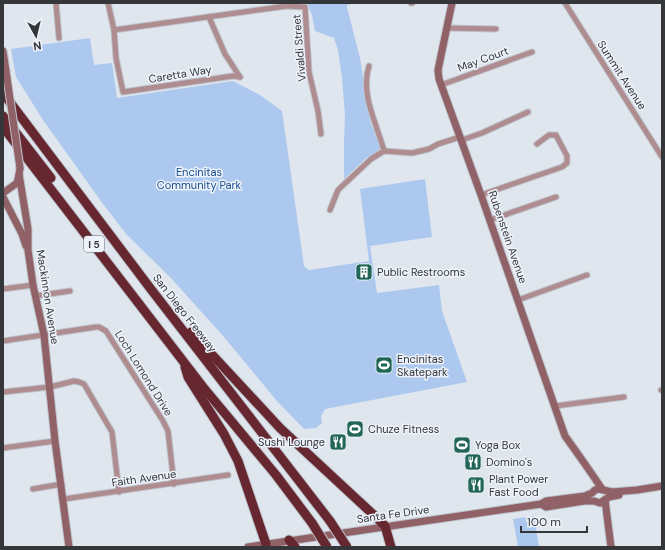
<svg xmlns="http://www.w3.org/2000/svg" width="665" height="550" viewBox="0 0 665 550" font-family="'DM Sans',sans-serif">
<style>
.green{fill:#acc8ef}
.lines{fill:none;stroke-linecap:round;stroke-linejoin:round}
.street-casing{stroke:#bec3ca;stroke-width:7}
.secondary-casing{stroke:#bec3ca;stroke-width:9}
.highway-casing{stroke:#bec3ca;stroke-width:11}
.street{stroke:#ae8c8f;stroke-width:5}
.secondary{stroke:#906166;stroke-width:7}
.highway{stroke:#662731;stroke-width:9}
.secondary-bridge-casing{stroke:#bec3ca;stroke-width:9;stroke-linecap:butt}
.highway-bridge-casing{stroke:#bec3ca;stroke-width:11;stroke-linecap:butt}
.secondary-bridge{stroke:#906166;stroke-width:7}
.highway-bridge{stroke:#662731;stroke-width:9}
.labels{text-anchor:middle;dominant-baseline:central;stroke-width:3;stroke-linejoin:round;paint-order:stroke}
.shield{fill:#eef3fb;stroke:#6c6f73;stroke-width:1}
.shield-label{font-size:10px;font-weight:bold;fill:#343639}
.street-label{font-size:11px;fill:#343639;stroke:#eef3fb}
.park-label{font-size:11px;fill:#174b8c;stroke:#eef3fb}
.poi-label{font-size:11px;fill:#343639;stroke:#eef3fb;text-anchor:start}
</style>
<rect width="100%" height="100%" fill="#e0e6ee"/>
<g class="green">
<path d="M307,3H356L347,5V7L360,58L370,121L380,148L376,153L366,158L344,179V143L345,115L342,78L338,50L334,38L315,31L312,15Z"/>
<path d="M90,38L94,65L112,63L117,98L233,81L260,95L282,111L304,266L309,270L369,261L360,189L425,179L432,237L370,246L377,293L439,285L442,311L467,382L325,409L321,416L322,423L316,428L304,429L276,400L224,337L170,277L127,235L103,204L43,120L16,77L11,49Z"/>
<path d="M534,516L539,547H518L513,519Z"/>
</g>
<g class="lines">
<g class="street-casing">
<g id="street">
<path d="M56,3L59,38"/>
<path d="M108,3L114,30L116,58L123,92L233,76L240,77"/>
<path d="M411,3H412"/>
<path d="M565,3L662,157"/>
<path d="M209,17L225,54L240,77"/>
<path d="M447,28L496,29"/>
<path d="M114,30L287,6L305,7L309,72L318,111L321,134"/>
<path d="M369,66C360,95 377,124 384,151"/>
<path d="M441,85L532,52"/>
<path d="M462,140L482,133L528,112"/>
<path d="M481,195L562,167L567,163V156L556,135H549L537,144"/>
<path d="M330,210L338,190L371,159L384,151L412,153L429,149L438,144L460,137"/>
<path d="M490,220L556,197"/>
<path d="M3,289L33,285"/>
<path d="M35,296L70,291"/>
<path d="M518,300L587,275"/>
<path d="M3,341L96,327H99L106,331L163,421L168,431L174,484"/>
<path d="M661,390H662"/>
<path d="M3,392L50,387L74,381L79,382L84,384L112,432L119,492"/>
<path d="M555,406L624,397"/>
<path d="M3,448L55,441"/>
<path d="M33,489L62,484"/>
<path d="M64,499L228,475"/>
</g>
</g>
<g class="secondary-casing">
<g id="secondary">
<path d="M452,3L438,70L439,79L481,195L565,436C578,454 590,471 602,489"/>
<path d="M3,51L6,71"/>
<path d="M20,168L19,174L28,229V250L33,285L44,335L55,441L69,547"/>
<path d="M3,193L17,183L19,175"/>
<path d="M3,197L22,234L26,246"/>
<path d="M605,500L611,547"/>
<path d="M541,504L546,507L584,501H594L600,503L609,497L619,495"/>
<path d="M248,547L541,504L546,501L585,496L592,493L595,490L599,489L612,492L637,490L662,486"/>
</g>
</g>
<g class="highway-casing">
<g id="highway">
<path d="M3,93L150,288L330,521"/>
<path d="M3,116L51,178"/>
<path d="M3,127L203,387L276,475L312,523"/>
<path d="M191,332L280,428L377,518L385,526L391,547"/>
<path d="M185,367L188,377L224,434L238,461L266,544"/>
<path d="M289,540L295,547"/>
</g>
</g>
<use href="#street" class="street"/>
<use href="#secondary" class="secondary"/>
<use href="#highway" class="highway"/>
<g class="secondary-bridge-casing">
<path id="secondary-bridge" d="M6,71L20,168"/>
</g>
<g class="highway-bridge-casing">
<g id="highway-bridge">
<path d="M330,521L347,547"/>
<path d="M312,523L327,547"/>
</g>
</g>
<use href="#secondary-bridge" class="secondary-bridge"/>
<use href="#highway-bridge" class="highway-bridge"/>
</g>
<defs>
<g id="building-square" transform="scale(0.9)"><rect x="-9" y="-9" width="18" height="18" rx="4" fill="#216557" stroke="#eef3fb"/><path d="M-4-6H4V6H1V3H-1V6H-4ZM-2.5-4.3h1.7v1.8h-1.7ZM.8-4.3h1.7v1.8H.8ZM-2.5-1h1.7V.8h-1.7ZM.8-1h1.7V.8H.8Z" fill="#fff"/></g>
<g id="stadium-square" transform="scale(0.9)"><rect x="-9" y="-9" width="18" height="18" rx="4" fill="#216557" stroke="#eef3fb"/><path d="M0-5a6.5 5 0 1 0 0 10a6.5 5 0 1 0 0-10ZM-3.5-1.8h7v3.6h-7Z" fill="#fff"/></g>
<g id="restaurant-square" transform="scale(0.9)"><rect x="-9" y="-9" width="18" height="18" rx="4" fill="#216557" stroke="#eef3fb"/><path d="M-5-6h1v4h1v-4h1v4h1v-4h1v5L-1.5 .5V6h-2V.5L-5-1ZM5-6V6H3V1.5H1.5Q1.5-4 5-6Z" fill="#fff"/></g>
</defs>
<g fill-rule="evenodd">
<use href="#building-square" x="364" y="272"/>
<use href="#stadium-square" x="384" y="365"/>
<use href="#stadium-square" x="355" y="429"/>
<use href="#restaurant-square" x="338" y="442"/>
<use href="#stadium-square" x="462" y="445"/>
<use href="#restaurant-square" x="473" y="462"/>
<use href="#restaurant-square" x="476" y="485"/>
</g>
<g class="labels">
<rect class="shield" x="84" y="236" width="20" height="16" rx="3"/>
<g class="shield-label">
<text x="94" y="244">I 5</text>
</g>
<g class="street-label">
<text transform="translate(299 48) rotate(-95)">Vivaldi Street</text>
<text transform="translate(483 59) rotate(-20)">May Court</text>
<text transform="translate(180 74) rotate(-9)">Caretta Way</text>
<text transform="translate(622 75) rotate(57)">Summit Avenue</text>
<text transform="translate(508 237) rotate(71)">Rubenstein Avenue</text>
<text transform="translate(48 297) rotate(81)">Mackinnon Avenue</text>
<text transform="translate(185 313) rotate(52)">San Diego Freeway</text>
<text transform="translate(144 373) rotate(58)">Loch Lomond Drive</text>
<text transform="translate(144 478) rotate(-8)">Faith Avenue</text>
<text transform="translate(393 514) rotate(-8)">Santa Fe Drive</text>
</g>
<g class="park-label">
<text x="199" y="172">Encinitas<tspan x="199" dy="13">Community Park</tspan></text>
</g>
<g class="poi-label">
<text x="377" y="272">Public Restrooms</text>
<text x="397" y="359">Encinitas<tspan x="397" dy="13">Skatepark</tspan></text>
<text x="368" y="429">Chuze Fitness</text>
<text x="325" y="442" text-anchor="end">Sushi Lounge</text>
<text x="475" y="445">Yoga Box</text>
<text x="486" y="462">Domino's</text>
<text x="489" y="479">Plant Power<tspan x="489" dy="13">Fast Food</tspan></text>
</g>
</g>
<rect width="665" height="550" fill="none" stroke="#343639" stroke-width="8"/>
<g transform="translate(36 36) rotate(172)" stroke="#eef3fb" stroke-width="3" paint-order="stroke">
<path d="M0-3L7 15L0 10L-7 15Z" fill="#343639"/>
<text y="-6" font-size="11" font-weight="bold" text-anchor="middle" fill="#343639">N</text>
</g>
<path d="M521 526v6h66v-6" fill="none" stroke="#343639" stroke-width="2"/>
<text x="527" y="526" font-size="12" fill="#343639" stroke="#eef3fb" stroke-width="3" paint-order="stroke">100 m</text>
</svg>
